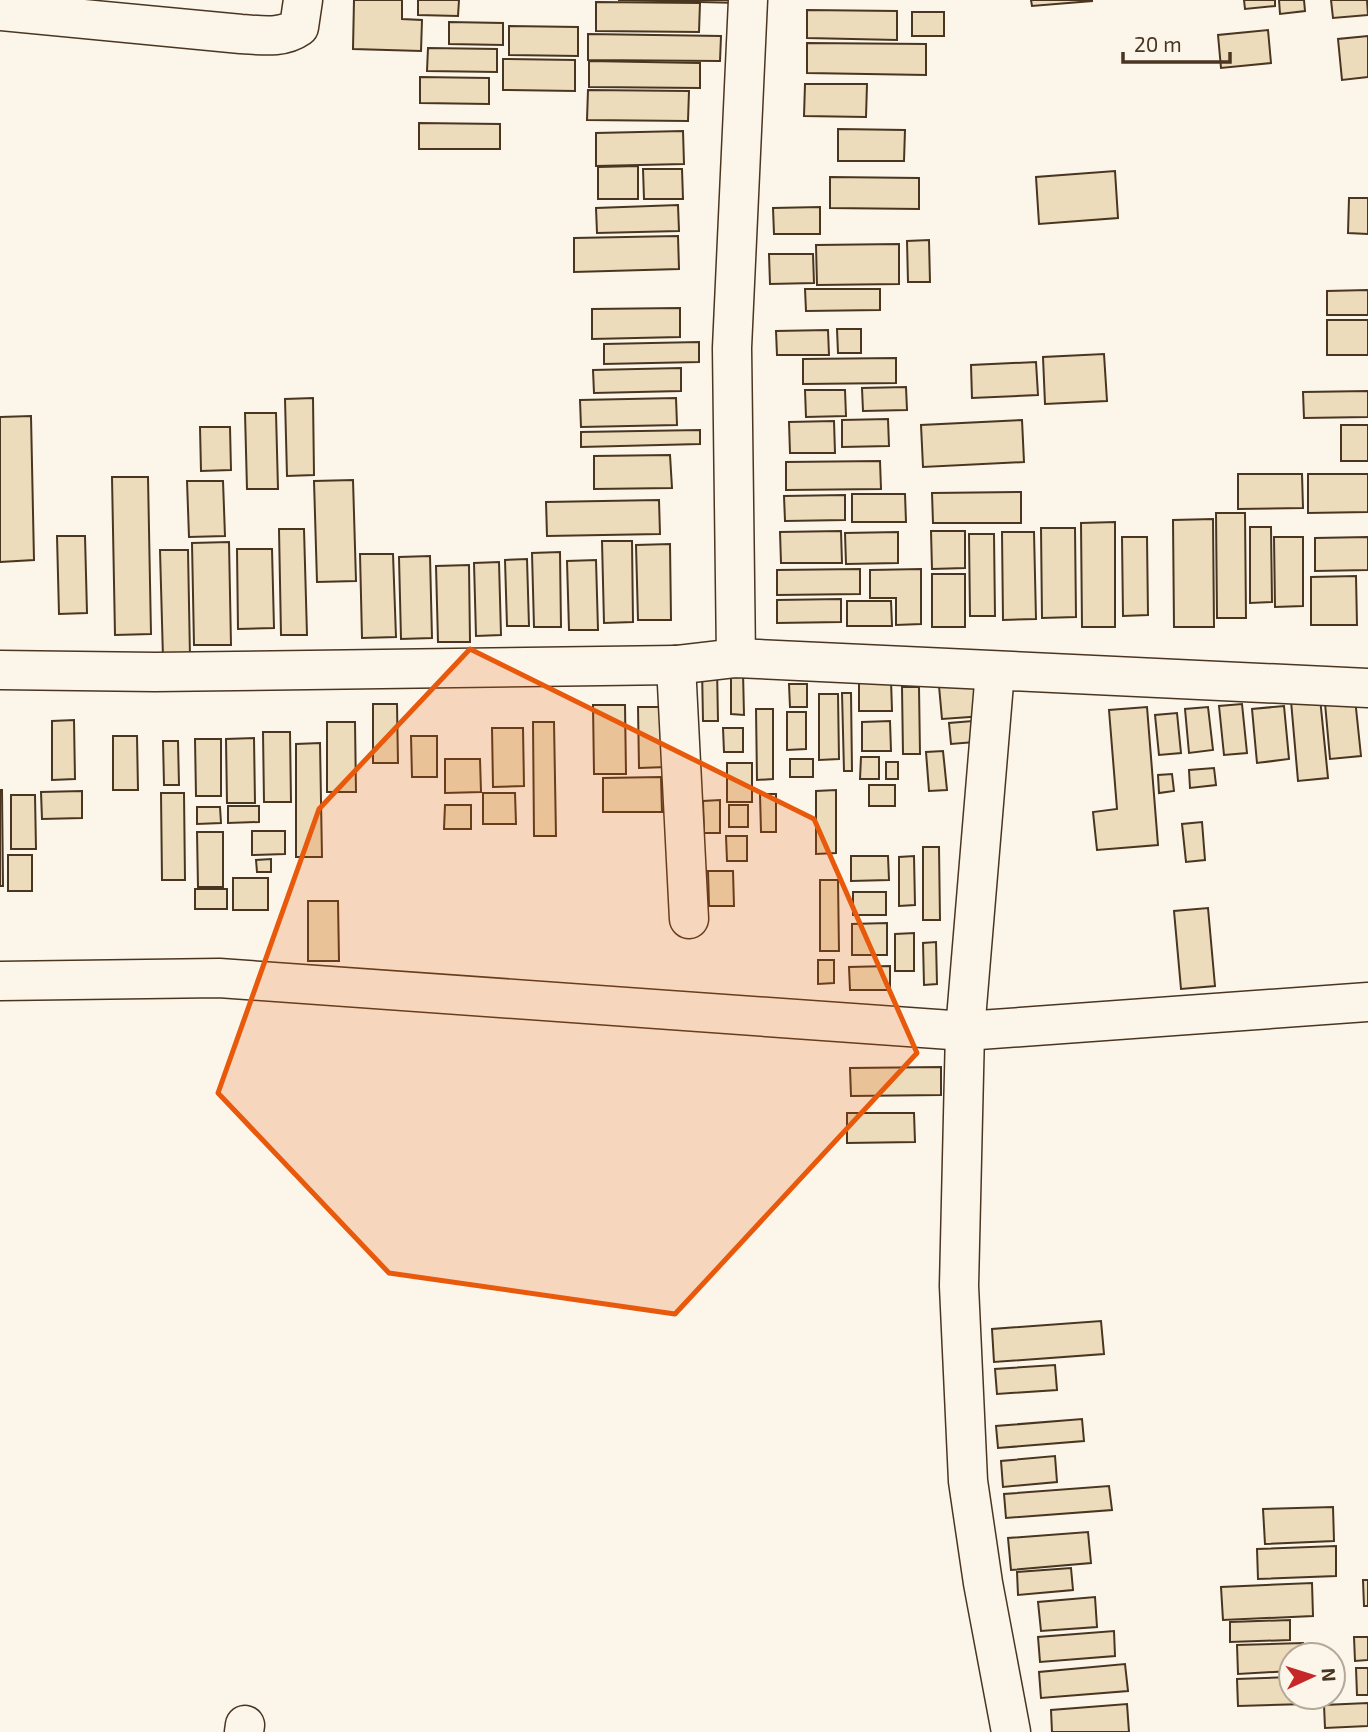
<svg xmlns="http://www.w3.org/2000/svg" width="1368" height="1732" viewBox="0 0 1368 1732" font-family="'Exo 2',sans-serif">
<style>
.building{fill:#ecdcbc;stroke:#4a3520;stroke-width:2}
.lines{fill:none;stroke-linecap:round;stroke-linejoin:round}
.minor-casing{stroke:#4a3520;stroke-width:41}
.minor{stroke:#fbf6e9;stroke-width:38}
.marked{fill:#e8590c;fill-opacity:0.2;stroke:#e8590c;stroke-width:5;stroke-linejoin:round}
</style>
<rect width="100%" height="100%" fill="#fbf6e9"/>
<g class="building">
<path d="M354,0H402V19L422,20L421,51L353,49Z"/>
<path d="M418,0H459L458,16L418,15Z"/>
<path d="M618,0H739V3Z"/>
<path d="M1031,0H1092V1L1032,6Z"/>
<path d="M1244,0H1275V6L1245,9Z"/>
<path d="M1279,0H1304L1305,11L1280,14Z"/>
<path d="M1331,0H1367L1368,15L1333,18Z"/>
<path d="M596,2L700,3L699,32L596,31Z"/>
<path d="M807,10L897,11V40L807,38Z"/>
<rect x="912" y="12" width="32" height="24"/>
<path d="M449,22L503,23V45L449,44Z"/>
<path d="M509,26L578,27V56L509,55Z"/>
<path d="M1268,30L1271,63L1221,68L1218,35Z"/>
<path d="M588,34L721,36L720,61L588,60Z"/>
<path d="M1368,36V77L1342,80L1338,39Z"/>
<path d="M807,43L926,44V75L807,73Z"/>
<path d="M428,48L497,49V72L427,71Z"/>
<path d="M503,59L575,60V91L503,90Z"/>
<path d="M589,61L700,63V88L589,87Z"/>
<path d="M420,77L489,78V104L420,103Z"/>
<path d="M805,84H867L866,117L804,116Z"/>
<path d="M588,90L689,91L688,121L587,120Z"/>
<path d="M419,123L500,124V149H419Z"/>
<path d="M838,129L905,130L904,161H838Z"/>
<path d="M683,131L684,164L596,166V133Z"/>
<path d="M638,166V199H598V167Z"/>
<path d="M643,169H682L683,199H644Z"/>
<path d="M1115,171L1118,218L1039,224L1036,177Z"/>
<path d="M830,177L919,178V209L830,208Z"/>
<path d="M1349,198H1368V234L1348,233Z"/>
<path d="M678,205L679,231L597,233L596,208Z"/>
<path d="M820,207V234H774L773,208Z"/>
<path d="M678,236L679,269L574,272V238Z"/>
<path d="M929,240L930,282H908L907,241Z"/>
<path d="M899,244V284L817,285L816,245Z"/>
<path d="M769,254H813L814,283L770,284Z"/>
<path d="M805,289H880V310L806,311Z"/>
<path d="M1368,290V315H1327V291Z"/>
<path d="M680,308V337L592,339V309Z"/>
<rect x="1327" y="320" width="41" height="35"/>
<path d="M837,329H861V353H838Z"/>
<path d="M828,330L829,355H777L776,331Z"/>
<path d="M699,342V362L604,364V344Z"/>
<path d="M1104,354L1107,401L1045,404L1043,357Z"/>
<path d="M896,358V383L803,384V359Z"/>
<path d="M1036,362L1038,395L972,398L971,365Z"/>
<path d="M681,368V391L594,393L593,370Z"/>
<path d="M906,387L907,410L863,411L862,388Z"/>
<path d="M805,390H845L846,416L806,417Z"/>
<path d="M1368,391V417L1304,418L1303,392Z"/>
<path d="M313,398L314,475L287,476L285,399Z"/>
<path d="M676,398L677,425L581,427L580,400Z"/>
<path d="M245,413H276L278,489H247Z"/>
<path d="M31,416L34,560L0,562V417Z"/>
<path d="M888,419L889,446L842,447V420Z"/>
<path d="M1022,420L1024,462L923,467L921,425Z"/>
<path d="M834,421L835,453H790L789,422Z"/>
<rect x="1341" y="425" width="27" height="36"/>
<path d="M200,427H230L231,470L201,471Z"/>
<path d="M700,430V444L581,447V432Z"/>
<path d="M670,455L672,488L594,489V456Z"/>
<path d="M880,461L881,489L786,490V462Z"/>
<path d="M1238,474H1302L1303,508L1238,509Z"/>
<path d="M1308,474H1368V512L1308,513Z"/>
<path d="M112,477H148L151,634L115,635Z"/>
<path d="M353,480L356,581L317,582L314,481Z"/>
<path d="M187,481H223L225,536L189,537Z"/>
<path d="M1021,492V523H933L932,493Z"/>
<path d="M852,494H905L906,522H852Z"/>
<path d="M845,495V520L785,521L784,496Z"/>
<path d="M659,500L660,534L547,536L546,502Z"/>
<path d="M1216,513H1245L1246,618H1217Z"/>
<path d="M1213,519L1214,627H1174L1173,520Z"/>
<path d="M1115,522V627H1082L1081,523Z"/>
<path d="M1250,527H1271L1272,602L1250,603Z"/>
<path d="M1041,528H1075L1076,617L1042,618Z"/>
<path d="M279,529H304L307,635H281Z"/>
<path d="M841,531L842,563H781L780,532Z"/>
<path d="M931,531H965V568L932,569Z"/>
<path d="M898,532V563L846,564L845,533Z"/>
<path d="M1002,532H1034L1036,619L1003,620Z"/>
<path d="M969,534H994L995,616H970Z"/>
<path d="M57,536H85L87,613L59,614Z"/>
<path d="M1122,537H1147L1148,615L1123,616Z"/>
<path d="M1274,537H1303V606L1275,607Z"/>
<path d="M1368,537V570L1315,571V538Z"/>
<path d="M602,541H632L633,622L604,623Z"/>
<path d="M229,542L231,645H194L192,543Z"/>
<path d="M670,544L671,620H638L636,545Z"/>
<path d="M237,549H272L274,628L238,629Z"/>
<path d="M160,550H188L190,657L163,658Z"/>
<path d="M560,552L561,627H534L532,553Z"/>
<path d="M360,554H393L396,637L362,638Z"/>
<path d="M430,556L432,638L401,639L399,557Z"/>
<path d="M527,559L529,626H507L505,560Z"/>
<path d="M596,560L598,630H569L567,561Z"/>
<path d="M499,562L501,635L476,636L474,563Z"/>
<path d="M469,565L470,642H438L436,566Z"/>
<path d="M860,569V594L777,595V570Z"/>
<path d="M921,569V624L896,625V598H870V570Z"/>
<rect x="932" y="574" width="33" height="53"/>
<path d="M1356,576L1357,625H1311V577Z"/>
<path d="M841,599V622L777,623V600Z"/>
<path d="M847,601H891L892,626H847Z"/>
<path d="M702,668H717L718,721H703Z"/>
<path d="M743,672L744,715L731,714V673Z"/>
<path d="M859,680H891L892,711H859Z"/>
<path d="M981,682L984,716L942,719L939,686Z"/>
<path d="M789,684H807V707H790Z"/>
<path d="M902,687H919L920,754H903Z"/>
<path d="M1354,689L1361,756L1330,759L1324,692Z"/>
<path d="M842,693H851L852,771H844Z"/>
<path d="M819,694H838L839,759L819,760Z"/>
<path d="M1320,698L1328,778L1298,781L1291,701Z"/>
<path d="M373,704H397L398,763H373Z"/>
<path d="M1242,704L1247,753L1224,755L1219,706Z"/>
<path d="M593,705H625L626,774H594Z"/>
<path d="M1284,706L1289,759L1257,763L1252,709Z"/>
<path d="M638,707H666L667,767L639,768Z"/>
<path d="M1147,707L1158,845L1097,850L1093,812L1117,809L1109,710Z"/>
<path d="M1208,707L1213,750L1189,753L1185,709Z"/>
<path d="M756,709H773V779L757,780Z"/>
<path d="M787,712H806V749L787,750Z"/>
<path d="M1177,713L1181,753L1159,755L1155,715Z"/>
<path d="M74,720L75,779L52,780V721Z"/>
<path d="M985,720L987,741L951,744L949,723Z"/>
<path d="M890,721L891,751H862V722Z"/>
<path d="M327,722H355L356,792H327Z"/>
<path d="M533,722H554L556,836H534Z"/>
<path d="M492,728H523L524,786L493,787Z"/>
<path d="M723,728H743V752H724Z"/>
<path d="M263,732H290L291,802H264Z"/>
<path d="M113,736H137L138,790H113Z"/>
<path d="M411,736H437V777H412Z"/>
<path d="M254,738L255,803H227L226,739Z"/>
<path d="M195,739H221V796H196Z"/>
<path d="M163,741H178L179,785H164Z"/>
<path d="M320,743L322,857H296V744Z"/>
<path d="M943,751L947,790L929,791L926,752Z"/>
<path d="M861,757H879V779H860Z"/>
<path d="M445,759H480L481,792L445,793Z"/>
<rect x="790" y="759" width="23" height="18"/>
<rect x="886" y="762" width="12" height="17"/>
<rect x="727" y="763" width="25" height="39"/>
<path d="M1214,768L1216,785L1190,788L1189,770Z"/>
<path d="M1172,774L1174,791L1159,793L1158,775Z"/>
<path d="M661,777L662,812H603V778Z"/>
<rect x="869" y="785" width="26" height="21"/>
<path d="M0,790H2L3,886H0Z"/>
<path d="M836,790V853L816,854V791Z"/>
<path d="M82,791V818L42,819L41,792Z"/>
<path d="M161,793H184L185,880H162Z"/>
<path d="M483,793H515L516,824H483Z"/>
<path d="M760,794H776V832H761Z"/>
<path d="M11,795H35L36,849H11Z"/>
<path d="M720,800V833H704L703,801Z"/>
<path d="M445,805H471V829H444Z"/>
<rect x="729" y="805" width="19" height="22"/>
<path d="M228,806H259V822L228,823Z"/>
<path d="M197,807H220L221,823L197,824Z"/>
<path d="M1202,822L1205,860L1186,862L1182,824Z"/>
<path d="M252,831H285V854L252,855Z"/>
<path d="M197,832H223V887H198Z"/>
<path d="M726,836H747V861H727Z"/>
<path d="M923,847H939L940,920H923Z"/>
<rect x="8" y="855" width="24" height="36"/>
<path d="M851,856H888L889,880L851,881Z"/>
<path d="M914,856L915,905L899,906V857Z"/>
<path d="M271,859V872H257L256,860Z"/>
<path d="M708,871H733L734,906H709Z"/>
<rect x="233" y="878" width="35" height="32"/>
<path d="M820,880H838L839,951H820Z"/>
<rect x="195" y="889" width="32" height="20"/>
<rect x="853" y="892" width="33" height="23"/>
<path d="M308,901H338L339,961H308Z"/>
<path d="M1208,908L1215,986L1181,989L1174,911Z"/>
<path d="M887,923V955H852V924Z"/>
<path d="M914,933V971H895V934Z"/>
<path d="M936,942L937,984L924,985L923,943Z"/>
<path d="M818,960H834V983L818,984Z"/>
<path d="M890,966V990H850L849,967Z"/>
<path d="M941,1067V1095L851,1096L850,1068Z"/>
<path d="M847,1113H914L915,1142L847,1143Z"/>
<path d="M1101,1321L1104,1354L994,1362L992,1329Z"/>
<path d="M1055,1365L1057,1390L997,1394L995,1369Z"/>
<path d="M1082,1419L1084,1441L998,1448L996,1426Z"/>
<path d="M1055,1456L1057,1482L1003,1487L1001,1461Z"/>
<path d="M1109,1486L1112,1510L1006,1518L1004,1494Z"/>
<path d="M1333,1507L1334,1541L1265,1544L1263,1509Z"/>
<path d="M1088,1532L1091,1563L1011,1570L1008,1538Z"/>
<path d="M1336,1546V1576L1258,1579L1257,1549Z"/>
<path d="M1071,1568L1073,1590L1018,1595L1017,1572Z"/>
<path d="M1363,1580H1368V1606H1364Z"/>
<path d="M1312,1583L1313,1616L1223,1620L1221,1587Z"/>
<path d="M1095,1597L1097,1627L1041,1631L1038,1602Z"/>
<path d="M1290,1620V1640L1230,1642V1622Z"/>
<path d="M1114,1631L1115,1656L1040,1662L1038,1637Z"/>
<path d="M1354,1637H1368V1660L1355,1661Z"/>
<path d="M1303,1643L1304,1655H1291V1671L1238,1674L1237,1645Z"/>
<path d="M1125,1664L1128,1691L1041,1698L1039,1672Z"/>
<path d="M1356,1668H1368V1695H1357Z"/>
<path d="M1291,1677V1697H1306V1704L1238,1706L1237,1679Z"/>
<path d="M1368,1703V1726L1325,1728L1324,1705Z"/>
<path d="M1127,1704L1129,1732H1052L1051,1710Z"/>
</g>
<g class="lines">
<g class="minor-casing">
<g id="minor">
<path d="M0,11L241,34C261,35 282,39 299,27L303,0"/>
<path d="M736,658L732,348L748,0"/>
<path d="M676,665L689,919"/>
<path d="M0,670L155,672L676,665L736,658L1368,688"/>
<path d="M995,671L965,1031L959,1286L968,1481L983,1583L1011,1732"/>
<path d="M0,981L219,978L965,1031L1368,1002"/>
<path d="M244,1732L245,1725"/>
</g>
</g>
<use href="#minor" class="minor"/>
</g>
<path class="marked" d="M470,649L814,819L917,1053L675,1314L389,1273L218,1093L319,809Z"/>
<g transform="translate(1312 1676) rotate(86)"><circle r="33" fill="#fbf6e9" stroke="#b4a999" stroke-width="2"/>
<path d="M0-5L12 26L0 18L-12 26Z" fill="#c62828"/>
<text y="-10" font-size="19" font-weight="bold" text-anchor="middle" fill="#4a3520">N</text>
</g>
<path d="M1123 52v10h107v-10" fill="none" stroke="#4a3520" stroke-width="3.5"/>
<text x="1134" y="52" font-size="21" fill="#4a3520" stroke="#fbf6e9" stroke-width="5" paint-order="stroke">20 m</text>
</svg>
